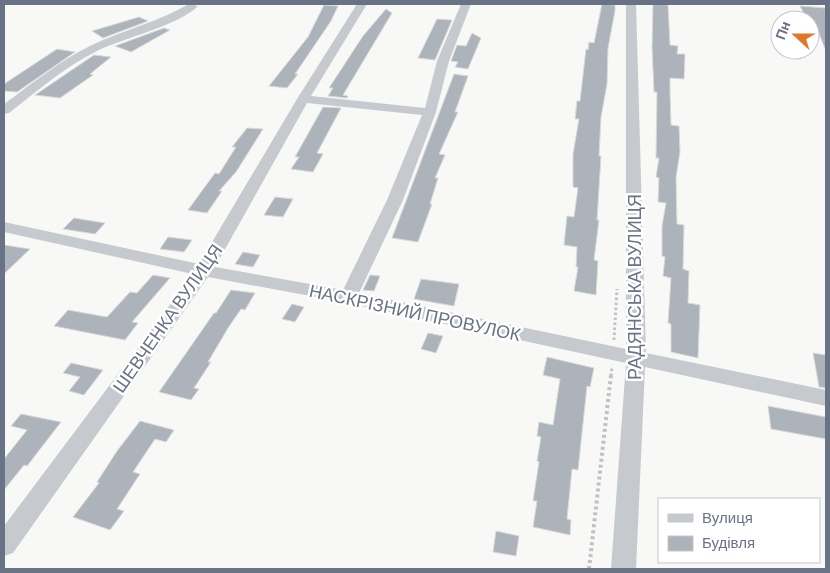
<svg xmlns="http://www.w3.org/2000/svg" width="830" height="573" viewBox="0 0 830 573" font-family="Barlow,sans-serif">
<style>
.building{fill:#adb3ba;stroke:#dadad8}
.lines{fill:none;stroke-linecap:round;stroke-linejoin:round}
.path-far1{stroke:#c0c1c4;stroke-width:3;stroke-dasharray:2.5 2.5;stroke-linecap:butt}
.path{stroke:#c0c1c4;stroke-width:4;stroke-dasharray:3 3;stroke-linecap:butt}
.street{fill:#c6c9cd;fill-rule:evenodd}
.labels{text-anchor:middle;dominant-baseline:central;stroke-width:5;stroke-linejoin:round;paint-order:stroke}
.street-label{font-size:18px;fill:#687386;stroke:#fff}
</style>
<rect width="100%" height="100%" fill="#f8f8f6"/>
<g class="building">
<path d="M602,4L615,5V11L608,48L607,84L601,117L599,156H601L597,220H599L594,260L598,261L596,295L574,291L578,267H576L577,247L564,245L567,216L574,217L578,188L573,187V154L579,119H575L577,101H580L586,49L588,50L589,42L594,43Z"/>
<path d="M653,4L668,5L670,45L678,46L677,54H685L684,79L670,78V93L671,125L679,126L680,152L676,177L677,224L684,225L683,269L689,271L688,303L700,305L698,358L671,352V324L668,323L671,278L663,276L665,257L662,256V226L666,203L658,202L659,178L656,177L659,158H656L657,92H654L652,47Z"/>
<path d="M324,5L338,6L331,21L295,74H298L287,88L269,86L308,37Z"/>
<path d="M800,6L826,8V51L814,21L807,20Z"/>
<path d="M386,9L392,13L343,95L348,96L347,98L328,96L333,88H329L363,36Z"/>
<path d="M139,17L148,21L103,38L92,31Z"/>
<path d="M437,19L452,20L435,60L418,58Z"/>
<path d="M164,28L170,30L131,52L115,46Z"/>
<path d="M472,33L481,38L468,69L455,67L458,62L451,61L457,45L466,46Z"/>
<path d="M57,49L75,52L17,92L4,91V84Z"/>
<path d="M94,55L111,57L90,74L93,75L60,98L35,95Z"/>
<path d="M454,74L468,76L455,112H458L439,154L445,155L435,178H438L430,204H432L418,242L392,238Z"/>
<path d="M323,107L341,108L317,153L323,154L313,172L291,169L299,157H295Z"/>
<path d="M247,128L263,129L236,172L219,191H222L207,213L188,210L215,173L219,174L236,147H232Z"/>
<path d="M275,197L293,199L283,217L264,215Z"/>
<path d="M74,218L105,223L95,234L63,229Z"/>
<path d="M168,237L192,240L184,252L160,249Z"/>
<path d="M4,245L30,249L4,274Z"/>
<path d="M243,252L260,255L253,267L235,264Z"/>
<path d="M153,275L170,278L132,322L138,323L125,340L54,326L68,310L107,317L130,292L137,293Z"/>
<path d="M370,275L380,276L374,291L363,290Z"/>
<path d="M421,279L459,284L454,306L414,299Z"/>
<path d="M231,290L255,293L245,310L241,309L228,328L208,362H211L194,388L199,389L191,400L159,392L214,313H216Z"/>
<path d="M292,304L304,307L295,322L282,319Z"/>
<path d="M428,333L443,336L436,353L421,349Z"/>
<path d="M813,353L826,355V388L819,387Z"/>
<path d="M547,357L594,368L590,387L587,386L578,470L572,469L567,519L571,520L570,535L533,527L537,501H533L539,462L537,461L541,437L537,436L539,422L553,425L560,379L543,375Z"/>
<path d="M71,363L103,370L84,395L69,391L80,377L63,373Z"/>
<path d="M768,406L826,417V439L771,429Z"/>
<path d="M21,414L61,422L27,466L24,465L4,490V459L27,430L11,426Z"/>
<path d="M140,421L174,430L166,442L155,439L133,472L140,474L117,509L124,511L110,530L73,517L99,483L97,482L117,451Z"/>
<path d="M496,531L519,536L516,556L493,552Z"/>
</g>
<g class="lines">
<g class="path-far1">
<path d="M614,340L617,289"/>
<path d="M611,376L612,366"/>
</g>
<path class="path" d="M589,569L611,375"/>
<g class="street">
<path d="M189,4L198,6C180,25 123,38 97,51C65,67 37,91 9,113L4,114V104C32,84 59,61 90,46C123,30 158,22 189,4Z"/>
<path d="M357,4H367L311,96L425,108L437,61L461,4H471L449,61L436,112L403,200L359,293L626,349V4H636L646,353L826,390V406L645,367L636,569H611L626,363L348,303L208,277L13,553L4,556V526L193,274L4,232V222L199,264L297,99ZM307,103L422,115L387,200L343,290L215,267Z"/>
</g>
</g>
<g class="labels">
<g class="street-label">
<text transform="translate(634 287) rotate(-90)">РАДЯНСЬКА ВУЛИЦЯ</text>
<text transform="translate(415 312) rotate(12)">НАСКРІЗНИЙ ПРОВУЛОК</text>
<text transform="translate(167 318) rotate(-55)">ШЕВЧЕНКА ВУЛИЦЯ</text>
</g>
</g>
<rect width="830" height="573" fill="none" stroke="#687386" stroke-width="10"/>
<rect x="658" y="498" width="162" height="65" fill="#ffffff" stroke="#c3c7cf"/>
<rect x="668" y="514" width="25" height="8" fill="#c6c9cd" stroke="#c3c7cf"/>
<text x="702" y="523" font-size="15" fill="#687386">Вулиця</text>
<rect x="668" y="536" width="25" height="15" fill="#adb3ba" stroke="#c3c7cf"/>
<text x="702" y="548" font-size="15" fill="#687386">Будівля</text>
<g transform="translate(795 35) rotate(291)"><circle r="24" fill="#ffffff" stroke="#c3c7cf"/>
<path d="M0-4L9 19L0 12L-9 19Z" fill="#e2772c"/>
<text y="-8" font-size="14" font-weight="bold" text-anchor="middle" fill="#687386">Пн</text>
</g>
</svg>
